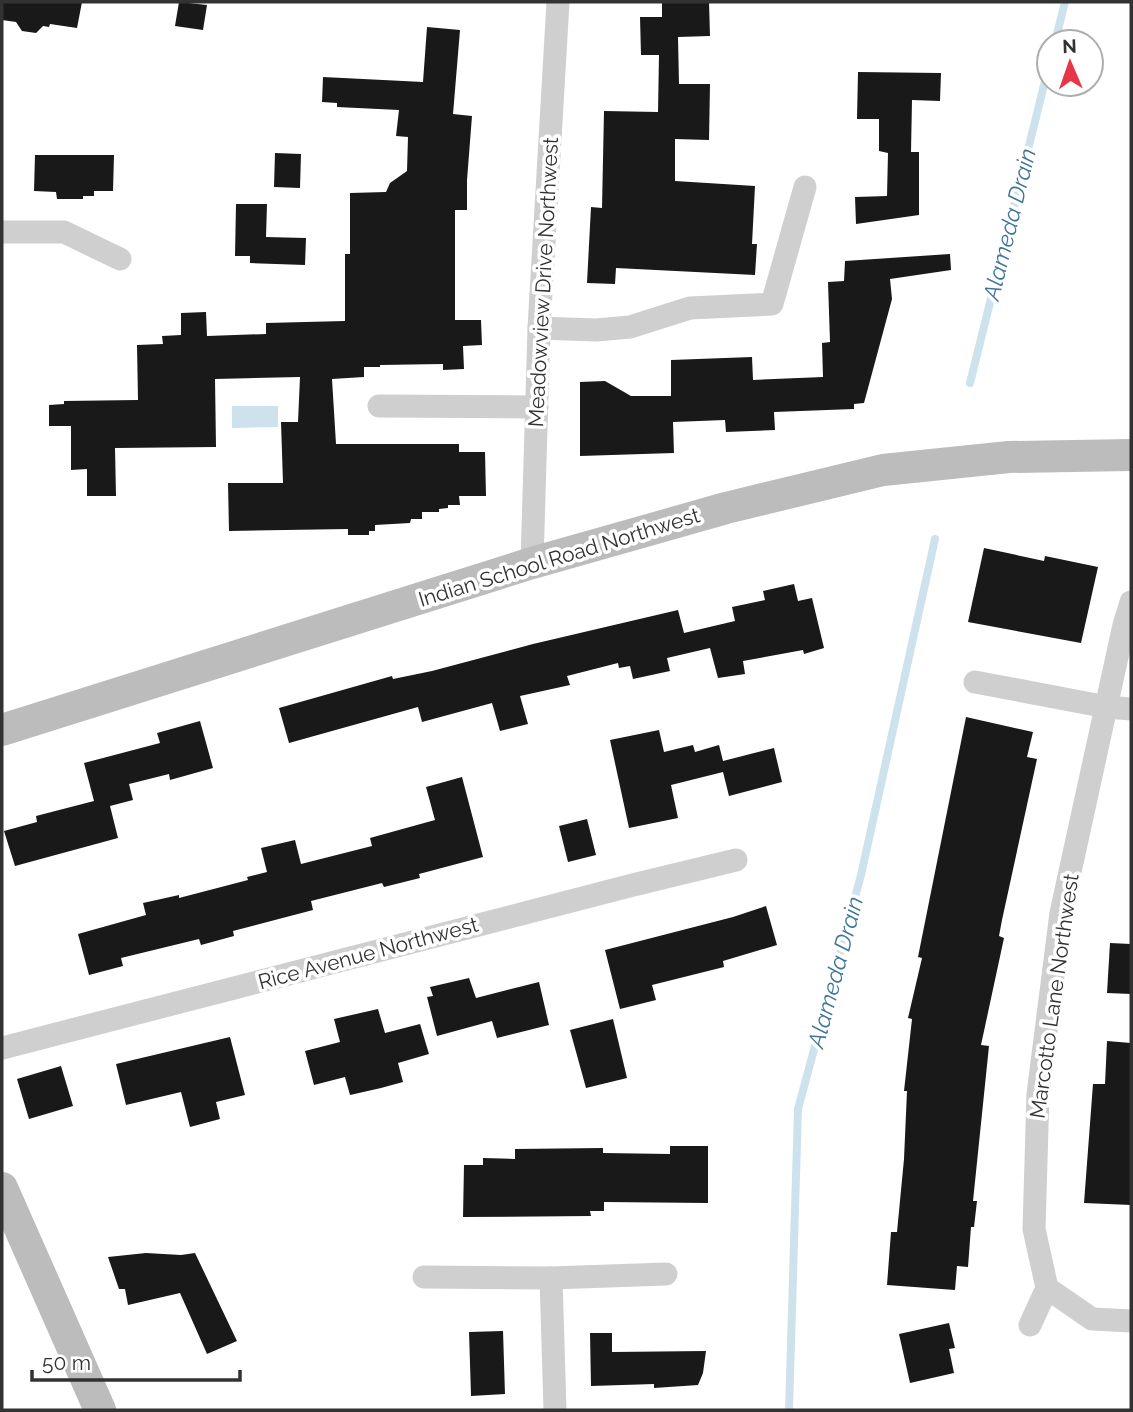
<svg xmlns="http://www.w3.org/2000/svg" width="1133" height="1412" viewBox="0 0 1133 1412" font-family="Raleway,sans-serif">
<style>
.water{fill:#cee2ee}
.lines{fill:none;stroke-linecap:round;stroke-linejoin:round}
.stream{stroke:#cee2ee;stroke-width:8}
.building{fill:#191919}
.street{stroke:#cfcfcf;stroke-width:23}
.secondary{stroke:#bcbcbc;stroke-width:32}
.labels{text-anchor:middle;dominant-baseline:central;stroke-width:7;stroke-linejoin:round;paint-order:stroke}
.street-label{font-size:21px;fill:#323232;stroke:#fff}
.water-label{font-size:23px;font-style:italic;fill:#3e7697;stroke:#fff}
</style>
<rect width="100%" height="100%" fill="#fff"/>
<path class="water" d="M232,406H278V427L232,428Z"/>
<g class="lines">
<g class="stream">
<path d="M1055,42L1065,2"/>
<path d="M970,383L1049,65"/>
<path d="M789,1410L798,1109L861,875L935,539"/>
</g>
</g>
<g class="building">
<path d="M2,2H82L77,28L50,24L49,27L43,26L36,33L22,31L16,22L2,20Z"/>
<path d="M179,2L207,5L203,30L175,26Z"/>
<path d="M662,2H709L710,36L678,37L679,84H710L709,140L675,139V181L755,186L752,244H757L755,275L616,268L615,284L587,283L591,207L602,208L604,111L658,112L659,55H641L640,17H662Z"/>
<path d="M427,27L460,30L453,114L472,116L467,180V210H455V320H481L482,345L463,346L464,369L443,370V364L380,365V367H364V377L332,379L336,444H459V452H485L486,496H459L460,505H448V508L439,509V512H422V519H411L410,523L375,525V531H369V535H348V529L229,531L228,483H283L281,422H298L300,377L215,379L216,447L115,448L116,496H87V469L71,470V426H49V405L64,404V401L138,400L137,345L163,344L162,336L181,335V313L206,312L207,336L266,334V323L345,321V254H350V193L386,192L390,183L407,171L408,137L396,136L399,110L337,107V103L322,102L323,77L423,82Z"/>
<path d="M858,72L941,73L940,101L912,100L911,152H919V215L856,224L855,197L887,196L888,153L879,151V119H857Z"/>
<path d="M275,153L301,154L300,188L274,187Z"/>
<path d="M35,155H114L113,191H94V196H83V199H57L56,192L34,191Z"/>
<path d="M236,204H267L266,237L306,238L305,265L250,263V256H235Z"/>
<path d="M950,254L951,270L890,279L892,299L864,403L854,404V409L774,412L775,430L726,432L725,420L673,422L674,453L580,456V382L605,381L631,396H671V360L752,357L753,380L823,377L822,343L830,342L828,282L844,281L845,261Z"/>
<path d="M984,548L1044,561L1045,556L1098,567L1081,643L968,622Z"/>
<path d="M794,584L798,601L812,598L824,648L804,654L803,650L743,661L745,674L718,678L710,648L667,658L670,671L633,679L630,666L619,668L618,663L567,676L570,685L520,696L528,724L500,731L492,703L422,722L418,707L289,743L279,708L392,676L393,679L432,671L533,644L678,610L684,633L735,621L732,607L765,600L763,591Z"/>
<path d="M966,717L1033,732L1027,757L1037,759L1002,920L999,936L1004,938L981,1045L989,1046L973,1201H977L974,1227H971L968,1267L957,1266L955,1290L887,1285L891,1232H897L904,1159L907,1091H904L912,1019L908,1018L922,958L918,957Z"/>
<path d="M200,721L213,768L170,780L169,774L129,784L133,800L110,806L118,838L15,866L4,831L37,822L36,816L94,801L84,763L160,743L157,733Z"/>
<path d="M659,730L664,752L693,745L695,752L719,745L723,761L774,748L782,782L729,796L723,772L671,785L678,818L629,828L610,740Z"/>
<path d="M462,777L483,857L419,874L420,878L384,887L382,883L311,901L313,910L233,931L234,936L201,945L199,939L121,958L123,966L89,975L78,934L146,915L143,903L179,895V898L248,880L247,877L267,872L261,848L295,840L301,864L372,846L370,838L435,820L426,787Z"/>
<path d="M587,819L596,855L568,862L559,826Z"/>
<path d="M766,906L777,945L723,961L724,967L652,985L656,1000L620,1009L605,950L733,917Z"/>
<path d="M1110,943L1131,944V994L1107,993Z"/>
<path d="M469,978L476,998L539,982L549,1025L497,1038L492,1021L437,1036L427,997L433,996L430,987Z"/>
<path d="M378,1009L385,1033L420,1024L429,1054L398,1063L403,1082L381,1088L350,1095L345,1077L314,1085L305,1051L340,1042L334,1019Z"/>
<path d="M613,1019L627,1078L586,1088L570,1030Z"/>
<path d="M230,1037L245,1095L216,1102L220,1119L190,1127L181,1092L126,1105L116,1064Z"/>
<path d="M1107,1041L1131,1043V1205L1084,1203L1093,1084H1105Z"/>
<path d="M61,1066L73,1106L29,1119L17,1079Z"/>
<path d="M670,1146H708V1203L604,1202V1211H590L591,1216L463,1217L464,1165H483V1158L515,1159V1149L603,1148V1153L670,1154Z"/>
<path d="M146,1253L181,1255L195,1253L237,1341L207,1354L180,1293L128,1305L125,1289H119L108,1257Z"/>
<path d="M949,1323L955,1348L949,1349L954,1373L910,1383L899,1334Z"/>
<path d="M503,1331L505,1394L471,1396L469,1332Z"/>
<path d="M590,1333H612V1352L706,1351L703,1373L698,1385L654,1388V1384L591,1386Z"/>
</g>
<g class="lines">
<g class="street">
<path d="M2,232H64L120,259"/>
<path d="M539,328L596,330L630,327L690,308L772,304L805,187"/>
<path d="M379,406L537,407"/>
<path d="M532,563L539,328L558,2"/>
<path d="M975,682L1107,707L1131,709"/>
<path d="M2,1048L633,885L736,860"/>
<path d="M424,1277L551,1278L666,1274"/>
<path d="M551,1278L555,1410"/>
<path d="M1047,1288L1092,1319L1131,1321"/>
<path d="M1030,1325L1047,1288L1034,1229L1038,1094L1061,913L1124,625L1131,602"/>
</g>
<g class="secondary">
<path d="M2,730L532,563L726,508L883,470L1009,457L1131,455"/>
<path d="M2,1188L100,1410"/>
</g>
</g>
<g class="labels">
<g class="street-label">
<text transform="translate(543 282) rotate(-87)">Meadowview Drive Northwest</text>
<text transform="translate(559 557) rotate(-17)">Indian School Road Northwest</text>
<text transform="translate(368 953) rotate(-15)">Rice Avenue Northwest</text>
<text transform="translate(1054 996) rotate(-82)">Marcotto Lane Northwest</text>
</g>
<g class="water-label">
<text transform="translate(1009 224) rotate(-76)">Alameda Drain</text>
<text transform="translate(835 972) rotate(-75)">Alameda Drain</text>
</g>
</g>
<rect width="1133" height="1412" fill="none" stroke="#323232" stroke-width="7"/>
<g transform="translate(1070 63) rotate(358)"><circle r="33" fill="#ffffff" stroke="#adadad" stroke-width="2"/>
<path d="M0-5L12 26L0 18L-12 26Z" fill="#e73746"/>
<text y="-10" font-size="19" font-weight="bold" text-anchor="middle" fill="#323232">N</text>
</g>
<path d="M32 1370v10h208v-10" fill="none" stroke="#323232" stroke-width="3.5"/>
<text x="42" y="1370" font-size="21" fill="#323232" stroke="#ffffff" stroke-width="5" paint-order="stroke">50 m</text>
</svg>
